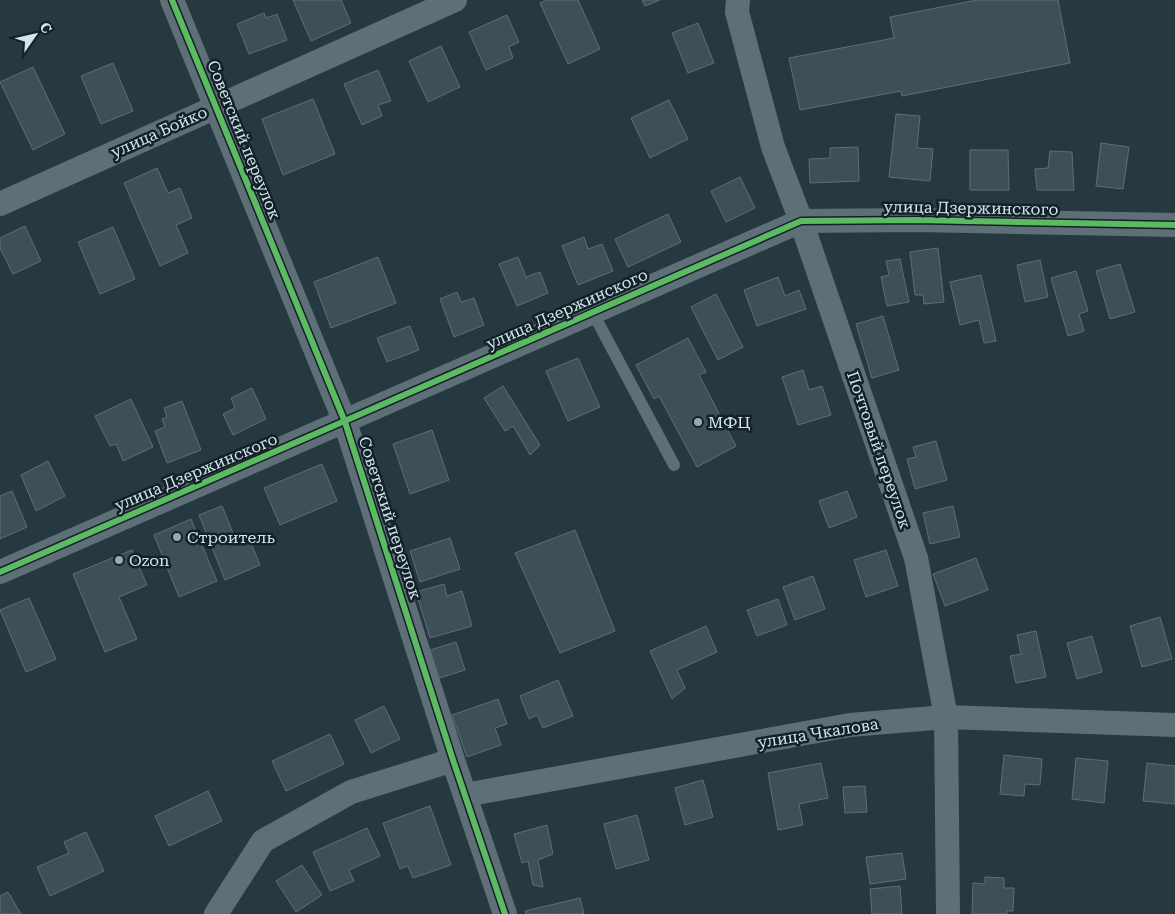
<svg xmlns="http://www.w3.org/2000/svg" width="1175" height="914" viewBox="0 0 1175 914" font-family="'Roboto Serif',serif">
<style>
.building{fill:#3d5058;stroke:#5f6e75}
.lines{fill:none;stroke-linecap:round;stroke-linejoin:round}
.service{stroke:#5f6f77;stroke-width:12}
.minor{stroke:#5f6f77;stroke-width:24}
.cycleway-casing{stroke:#132127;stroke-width:9}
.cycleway{stroke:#5cba63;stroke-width:6}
.poi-dot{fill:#96a8b1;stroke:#132127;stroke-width:2}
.labels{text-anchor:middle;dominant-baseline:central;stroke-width:5;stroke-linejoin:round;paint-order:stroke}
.street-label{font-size:16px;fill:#d3e5ee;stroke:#132127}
.poi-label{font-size:16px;fill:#d3e5ee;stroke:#132127;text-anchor:start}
</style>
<rect width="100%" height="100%" fill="#263840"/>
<g class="building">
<path d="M293,0H341L351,23L311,41Z"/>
<path d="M546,0H578L600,49L568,64L540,3Z"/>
<path d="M642,0H660L645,6Z"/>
<path d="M977,0H1058L1070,63L902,96L901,91L800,110L789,58L894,38L890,17Z"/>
<path d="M264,13L266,18L277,14L287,40L249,54L237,24Z"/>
<path d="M507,15L519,42L509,47L513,58L486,70L469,32Z"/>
<path d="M698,23L714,63L688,73L672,33Z"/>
<path d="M441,46L460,87L428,102L409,61Z"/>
<path d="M113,63L133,111L101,124L81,76Z"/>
<path d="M33,67L65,134L33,150L0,82Z"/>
<path d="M378,70L391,101L378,105L382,116L362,125L344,84Z"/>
<path d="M313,99L335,154L283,175L262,119Z"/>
<path d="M669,100L688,139L650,158L631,118Z"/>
<path d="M896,114L920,116L917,148L933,149L930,181L889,177Z"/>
<path d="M1101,143L1129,147L1123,189L1096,186Z"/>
<path d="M858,147L859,181L810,183L809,159L830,158V148Z"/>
<path d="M970,150H1008L1009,190H970Z"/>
<path d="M1050,151L1072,152L1074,190H1037L1035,169L1048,168Z"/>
<path d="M157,168L168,193L180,188L192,218L176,225L188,253L160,266L124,183Z"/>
<path d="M740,177L755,208L726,222L711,191Z"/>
<path d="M668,214L681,242L628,267L615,239Z"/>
<path d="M25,226L41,261L13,274L0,248V238Z"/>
<path d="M113,227L135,279L100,294L78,242Z"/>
<path d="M584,237L588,249L602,244L613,271L578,285L562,246Z"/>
<path d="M938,248L944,302L924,304L923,295H915L910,252Z"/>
<path d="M378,257L396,303L331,328L314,282Z"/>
<path d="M518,257L526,277L540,272L548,293L517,306L499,264Z"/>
<path d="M900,259L909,302L887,306L881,277L889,275L886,261Z"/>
<path d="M1040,260L1048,297L1025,302L1017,265Z"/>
<path d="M1120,264L1135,312L1110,319L1096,271Z"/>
<path d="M1076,271L1088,311L1079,314L1084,331L1068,336L1051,278Z"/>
<path d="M981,275L996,341L984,343L979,320L960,325L950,282Z"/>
<path d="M778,277L785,296L799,290L806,309L757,326L744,290Z"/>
<path d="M457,292L461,302L474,298L484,325L454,337L440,299Z"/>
<path d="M716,294L743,347L718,360L691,307Z"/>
<path d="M883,316L899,370L872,378L856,324Z"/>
<path d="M410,326L419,350L387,362L377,338Z"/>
<path d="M688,338L706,372L699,375L736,446L697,467L659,396L654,399L636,365Z"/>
<path d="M578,358L600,407L568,421L546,371Z"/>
<path d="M803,370L809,390L822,386L831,415L798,425L782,377Z"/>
<path d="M503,386L540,445L530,455L513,426L505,431L484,398Z"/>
<path d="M252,388L266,419L233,435L223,414L235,408L231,398Z"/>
<path d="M131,399L153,447L123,461L116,444L110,446L95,416Z"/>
<path d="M182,401L201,450L167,463L155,431L165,427L162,419L167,417L164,408Z"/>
<path d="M432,430L449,480L410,494L393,444Z"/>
<path d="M936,441L947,480L915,489L907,459L916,457L913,447Z"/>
<path d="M48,461L65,496L36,511L21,475Z"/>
<path d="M322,464L337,501L280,525L264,488Z"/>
<path d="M12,491L27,527L0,539V496Z"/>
<path d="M847,491L857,517L829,528L819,501Z"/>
<path d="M222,506L235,538L247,533L260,565L225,580L199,515Z"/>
<path d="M953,506L960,537L930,544L923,513Z"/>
<path d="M191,519L217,581L179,597L154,535Z"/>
<path d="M575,530L615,631L560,653L515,553Z"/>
<path d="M450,538L460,569L420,582L410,551Z"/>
<path d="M132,550L147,585L119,597L137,639L105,652L73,574Z"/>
<path d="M886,550L898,586L866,597L854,560Z"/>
<path d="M976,558L988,590L945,606L933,574Z"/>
<path d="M813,576L825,609L795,620L783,587Z"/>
<path d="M444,584L447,596L462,591L472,626L430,638L416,592Z"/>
<path d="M29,598L56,659L26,672L0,610Z"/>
<path d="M778,599L787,625L757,636L747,610Z"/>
<path d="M1160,617L1172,659L1142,667L1130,626Z"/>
<path d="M706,626L717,652L677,670L685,688L672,699L650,651Z"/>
<path d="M1036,631L1046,677L1016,683L1010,656L1021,654L1017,635Z"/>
<path d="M1092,636L1102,672L1077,679L1067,643Z"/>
<path d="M456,642L465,670L436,679L427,651Z"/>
<path d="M558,680L573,716L543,728L537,715L529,719L520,696Z"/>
<path d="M498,699L507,724L495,728L501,745L467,757L452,715Z"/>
<path d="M384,706L400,739L371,753L355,720Z"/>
<path d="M330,734L344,764L286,791L272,761Z"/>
<path d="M1004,755L1042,759L1040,785L1025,784L1024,796L1000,794Z"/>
<path d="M1076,758L1108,761L1104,803L1072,799Z"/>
<path d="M821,763L828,798L799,804L803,825L778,830L768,773Z"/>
<path d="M1147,763L1175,766V804L1143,801Z"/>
<path d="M703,780L713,817L685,825L675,788Z"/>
<path d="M865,786L867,812L845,813L843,787Z"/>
<path d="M208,791L222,821L169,846L155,816Z"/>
<path d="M430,806L451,865L413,878L408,866L400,869L383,823Z"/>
<path d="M637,815L649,860L616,869L604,824Z"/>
<path d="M547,825L553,854L538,860L543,887L533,885L528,861L522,863L514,834Z"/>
<path d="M367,828L380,856L349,870L354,881L330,891L313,852Z"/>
<path d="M86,832L104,871L50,896L37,867L69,853L64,842Z"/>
<path d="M902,853L906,879L870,884L866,857Z"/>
<path d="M302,865L322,895L296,912L276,881Z"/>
<path d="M985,877L1004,878V888H1014L1013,911H1007V914H972L973,883L985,884Z"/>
<path d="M900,886L902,914H872L870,889Z"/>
<path d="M8,892L21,914H0V896Z"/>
<path d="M580,898L584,914H526L525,911Z"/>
</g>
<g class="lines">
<path class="service" d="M593,313L674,465"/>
<g class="minor">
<path d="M172,0L345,422L453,760L505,914"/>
<path d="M738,0L737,12L773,147L801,221L916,558L946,717L948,914"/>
<path d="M0,204L455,0"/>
<path d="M0,572L801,221L918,220L1175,225"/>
<path d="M465,795L850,725L946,717L1175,725"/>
<path d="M216,914L263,841L351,792L453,760"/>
</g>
<g class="cycleway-casing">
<g id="cycleway">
<path d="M172,0L345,422L453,760L505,914"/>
<path d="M0,572L801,221L918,220L1175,225"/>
</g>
</g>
<use href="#cycleway" class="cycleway"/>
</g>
<g class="poi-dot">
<circle cx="698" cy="422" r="5"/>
<circle cx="177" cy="537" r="5"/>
<circle cx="119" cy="560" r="5"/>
</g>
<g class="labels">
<g class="street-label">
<text transform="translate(159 132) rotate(-24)">улица Бойко</text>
<text transform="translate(244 140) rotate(68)">Советский переулок</text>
<text transform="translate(971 208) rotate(1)">улица Дзержинского</text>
<text transform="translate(567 309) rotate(-24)">улица Дзержинского</text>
<text transform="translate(879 450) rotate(71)">Почтовый переулок</text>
<text transform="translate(196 472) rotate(-23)">улица Дзержинского</text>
<text transform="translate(390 518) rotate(72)">Советский переулок</text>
<text transform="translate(818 733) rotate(-9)">улица Чкалова</text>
</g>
<g class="poi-label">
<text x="708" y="422">МФЦ</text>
<text x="187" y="537">Строитель</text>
<text x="129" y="560">Ozon</text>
</g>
</g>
<g transform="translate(35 35) rotate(56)" stroke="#132127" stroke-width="4" paint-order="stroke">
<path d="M0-4L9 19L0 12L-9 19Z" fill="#d3e5ee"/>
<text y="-8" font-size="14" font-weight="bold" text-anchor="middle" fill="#d3e5ee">С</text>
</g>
</svg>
